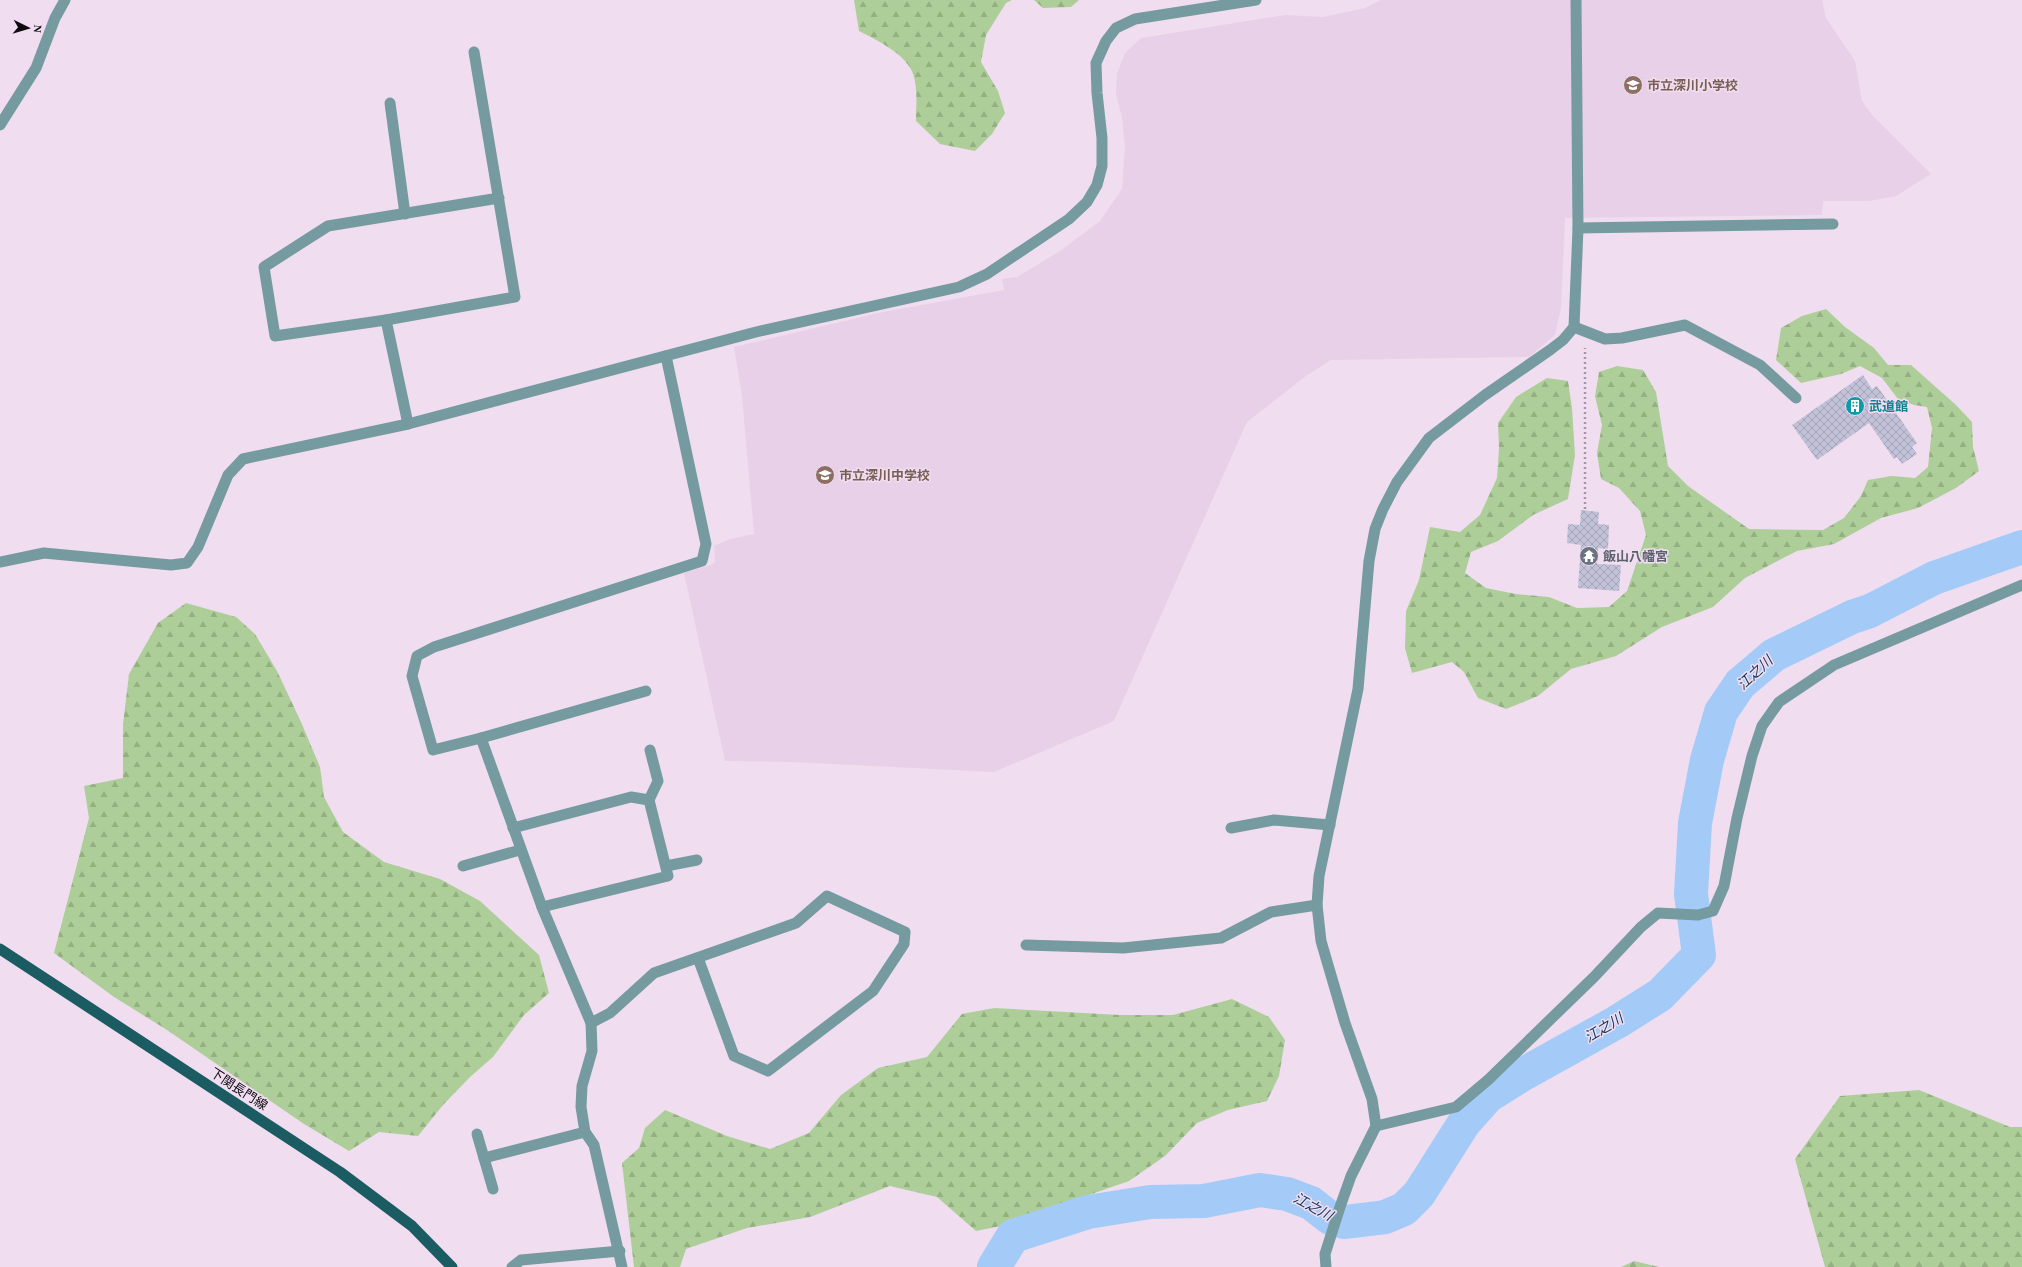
<svg xmlns="http://www.w3.org/2000/svg" width="2022" height="1267" viewBox="0 0 2022 1267" font-family="'Times New Roman','Noto Sans JP',serif">
<style>
.built{fill:#e8d0e8}
.forest{fill:url(#forest-firs)}
.lines{fill:none;stroke-linecap:round;stroke-linejoin:round}
.river{stroke:#a4cbf8;stroke-width:34}
.building{fill:url(#building-cross-hatch)}
.path{stroke:#a396a4;stroke-width:2.5;stroke-dasharray:2 3;stroke-linecap:butt}
.minor{stroke:#759ba0;stroke-width:11}
.primary{stroke:#1b5c63;stroke-width:11}
.labels{text-anchor:middle;dominant-baseline:central;stroke-width:3;stroke-linejoin:round;paint-order:stroke}
.education-label{font-size:13px;font-weight:bold;fill:#785e54;stroke:#f0def0;text-anchor:start}
.culture-label{font-size:13px;font-weight:bold;fill:#0d838f;stroke:#f0def0;text-anchor:start}
.worship-label{font-size:13px;font-weight:bold;fill:#5b616d;stroke:#f0def0;text-anchor:start}
.street-label{font-size:13px;fill:#0f0a10;stroke:#f0def0}
.water-label{font-size:14px;font-style:italic;fill:#0e3154;stroke:#f0def0}
</style>
<defs>
<pattern id="forest-firs" width="22" height="20" patternUnits="userSpaceOnUse"><rect width="22" height="20" fill="#adce98"/><path d="M5 1l3.5 6h-7zM16 11l3.5 6h-7z" fill="#94b082"/></pattern>
<pattern id="building-cross-hatch" width="8" height="8" patternUnits="userSpaceOnUse"><rect width="8" height="8" fill="#c1c1d7"/><path d="M0 0l8 8M0 8l8-8" fill="none" stroke="#a5a4b8"/></pattern>
</defs>
<rect width="100%" height="100%" fill="#f0def0"/>
<path class="built" d="M1381,0H1822L1826,18L1855,61L1862,101L1872,115L1931,174L1896,196L1870,201H1823L1822,215L1565,218L1561,308L1555,335L1529,357L1331,360L1306,376L1247,422L1114,721L994,772L792,762L725,761L684,573L711,565L715,562L714,546L730,539L754,534L742,396L734,347L878,313L1004,290L1002,279L1017,277L1060,251L1100,221L1122,189L1125,147L1122,117L1116,94L1117,74L1125,53L1141,38L1285,15L1323,17L1365,8Z"/>
<g class="forest">
<path d="M854,0H1012L1006,3L986,35L981,62L998,91L1005,113L992,134L975,151L940,144L916,121C916,105 919,80 909,66C900,52 874,38 859,31Z"/>
<path d="M1034,0H1079L1071,7L1043,8Z"/>
<path d="M1826,309L1845,327L1874,348L1888,365H1911L1956,405L1972,422L1973,447L1979,471L1956,488L1918,508L1881,518L1834,544L1797,551L1745,578L1713,607L1662,627L1616,656L1571,669L1538,696L1506,709L1478,698L1464,672L1452,662L1412,673L1405,648L1406,611L1419,580L1430,527L1460,532L1480,515L1497,478L1499,448L1498,423L1516,397L1547,378L1568,381L1572,408L1575,455L1568,499L1533,515L1498,541L1471,552L1465,573L1486,588L1516,594L1549,597L1577,608L1609,607L1627,591L1646,535L1640,511L1619,488L1601,479L1597,453L1602,425L1595,396L1599,372L1617,366L1643,370L1656,392L1668,466L1688,486L1749,529L1823,530L1844,518L1861,496L1868,480L1892,476L1915,478L1928,467L1932,428L1927,407L1914,405L1898,399L1882,378L1860,366L1841,374L1801,383L1776,360L1781,328L1802,316Z"/>
<path d="M186,603L236,617L255,634L277,671L301,722L320,767L324,797L343,832L384,862L440,879L480,901L539,955L549,993L524,1015L493,1057L470,1077L443,1105L418,1136L379,1132L349,1151L304,1124L167,1030L114,997L54,953L89,818L84,786L123,778V724L129,674L158,623Z"/>
<path d="M1232,999L1269,1017L1285,1040L1279,1076L1267,1101L1228,1110L1197,1123L1165,1156L1129,1181L1063,1204L1020,1222L976,1231L937,1197L890,1186L810,1217L747,1228L686,1249L680,1267H634L622,1163L639,1148L645,1128L665,1110L727,1136L770,1149L809,1133L841,1095L878,1068L927,1057L962,1014L994,1008L1120,1015H1173Z"/>
<path d="M1919,1090L2010,1127H2022V1267H1825L1795,1159L1840,1096Z"/>
<path d="M1634,1261L1659,1267H1621Z"/>
</g>
<g class="lines">
<path class="river" d="M994,1267L1013,1236L1088,1212L1150,1202L1204,1201L1260,1190L1287,1194L1311,1203L1330,1218L1344,1222L1385,1217L1404,1209L1419,1194L1464,1123L1488,1096L1520,1076L1617,1022L1660,995L1699,955L1691,894L1695,823L1707,760L1721,712L1740,684L1774,655L1852,617L1870,611L1934,578L2022,547"/>
</g>
<g class="building">
<path d="M1863,375L1872,389L1877,386L1917,443L1912,447L1917,454L1902,464L1897,457L1894,459L1869,423L1817,460L1792,425Z"/>
<path d="M1581,510L1599,512L1598,524L1609,525L1608,549L1598,548L1597,564L1621,565L1619,591L1578,588L1581,545L1567,543L1568,524L1580,525Z"/>
</g>
<g class="lines">
<path class="path" d="M1585,509V348"/>
<g class="minor">
<path d="M474,52L515,297L386,320L275,336L264,267L328,226L499,198"/>
<path d="M390,103L405,214"/>
<path d="M0,125L36,68L55,18L65,0"/>
<path d="M1578,228L1833,224"/>
<path d="M386,320L408,424"/>
<path d="M1574,327L1605,339L1622,338L1685,325L1760,365L1796,398"/>
<path d="M0,562L44,553L171,565L187,563L198,547L228,475L243,459L408,424L756,332L959,287L987,274L1069,219L1087,202L1097,185L1102,166V138L1097,93L1096,63L1106,41L1116,28L1135,19L1256,0"/>
<path d="M646,691L481,738L433,750L412,676L417,656L434,647L702,561L706,544L666,356"/>
<path d="M481,738L542,907L591,1023L592,1051L582,1086L581,1107L585,1132L594,1145L622,1267"/>
<path d="M649,800L658,781L650,750"/>
<path d="M513,828L631,797L649,800L668,876L542,907"/>
<path d="M1231,828L1274,820L1330,825"/>
<path d="M463,866L520,850"/>
<path d="M666,866L697,860"/>
<path d="M1026,945L1123,948L1221,938L1271,912L1317,905"/>
<path d="M591,1023L610,1013L654,973L796,923L827,896L905,932L904,944L873,991L768,1071L734,1056L698,958"/>
<path d="M1376,1126L1456,1107L1488,1080L1594,977L1641,927L1658,913L1698,915L1713,911L1724,886L1737,818L1752,756L1762,726L1779,702L1834,665L2022,585"/>
<path d="M477,1134L493,1189"/>
<path d="M484,1158L585,1132"/>
<path d="M512,1267L521,1260L620,1251"/>
<path d="M1326,1267L1325,1254L1340,1207L1351,1176L1376,1126L1372,1099L1345,1023L1321,941L1317,905L1319,876L1358,689L1369,561L1375,529L1383,509L1397,482L1429,438L1485,395L1550,350L1563,340L1574,327L1578,228L1576,0"/>
</g>
<path class="primary" d="M0,949L340,1172L412,1226L452,1267"/>
</g>
<defs>
<g id="school-disc" transform="scale(1)"><circle r="9.5" fill="#8d6e63" stroke="#f0def0"/><path d="M0-5L7-2L0 1L-7-2ZM-4 1L0 2.5L4 1V4Q0 6-4 4Z" fill="#fff"/></g>
<g id="building-disc" transform="scale(1)"><circle r="9.5" fill="#0f9aa8" stroke="#f0def0"/><path d="M-4-6H4V6H1V3H-1V6H-4ZM-2.5-4.3h1.7v1.8h-1.7ZM.8-4.3h1.7v1.8H.8ZM-2.5-1h1.7V.8h-1.7ZM.8-1h1.7V.8H.8Z" fill="#fff"/></g>
<g id="temple-disc" transform="scale(1)"><circle r="9.5" fill="#6b7280" stroke="#f0def0"/><path d="M0-6L5-2H3V0L6.5 2.5H4V6H1.5V3h-3V6H-4V2.5H-6.5L-3 0V-2H-5Z" fill="#fff"/></g>
</defs>
<g fill-rule="evenodd">
<use href="#school-disc" x="1633" y="85"/>
<use href="#building-disc" x="1855" y="406"/>
<use href="#school-disc" x="825" y="475"/>
<use href="#temple-disc" x="1589" y="556"/>
</g>
<g class="labels">
<g class="education-label">
<text x="1647" y="85">市立深川小学校</text>
<text x="839" y="475">市立深川中学校</text>
</g>
<g class="culture-label">
<text x="1869" y="406">武道館</text>
</g>
<g class="worship-label">
<text x="1603" y="556">飯山八幡宮</text>
</g>
<g class="street-label">
<text transform="translate(239 1089) rotate(33)">下関長門線</text>
</g>
<g class="water-label">
<text transform="translate(1755 673) rotate(-43)">江之川</text>
<text transform="translate(1604 1028) rotate(-31)">江之川</text>
<text transform="translate(1313 1207) rotate(28)">江之川</text>
</g>
</g>
<g transform="translate(28 28) rotate(95)" stroke="#f0def0" stroke-width="3" paint-order="stroke">
<path d="M0-3L7 15L0 10L-7 15Z" fill="#0f0a10"/>
<text y="-6" font-size="11" font-weight="bold" text-anchor="middle" fill="#0f0a10">N</text>
</g>
</svg>
